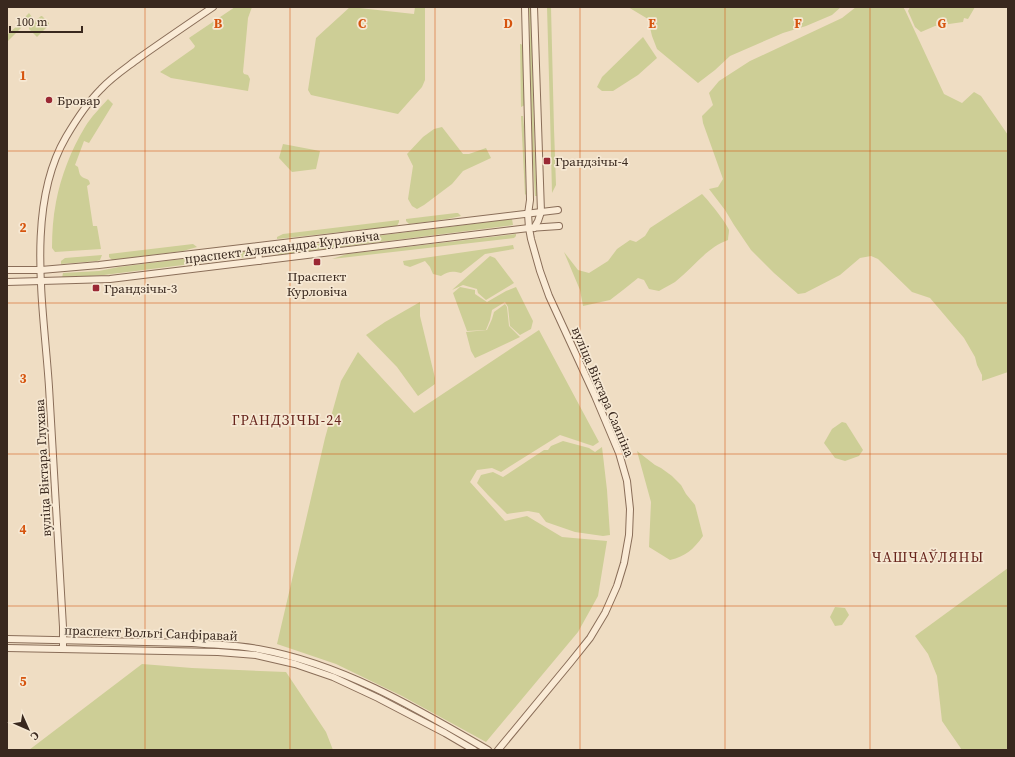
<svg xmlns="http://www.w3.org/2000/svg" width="1015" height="757" viewBox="0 0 1015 757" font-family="'Source Serif 4',serif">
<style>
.green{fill:#cdce96}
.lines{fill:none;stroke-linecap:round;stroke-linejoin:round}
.minor-casing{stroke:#8a6e59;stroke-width:8}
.minor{stroke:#faebd6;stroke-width:6}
.grid{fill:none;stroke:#d6540e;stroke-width:1;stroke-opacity:0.55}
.poi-dot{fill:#9a2834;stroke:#f6e8d3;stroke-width:1.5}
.labels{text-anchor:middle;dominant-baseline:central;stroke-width:3.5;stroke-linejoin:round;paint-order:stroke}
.poi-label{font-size:13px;fill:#39281e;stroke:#f6e8d3;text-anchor:start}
.street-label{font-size:13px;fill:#39281e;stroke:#f6e8d3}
.neighbourhood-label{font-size:14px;letter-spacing:1px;fill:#67241c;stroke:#f6e8d3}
.grid-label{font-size:13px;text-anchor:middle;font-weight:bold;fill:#d6540e;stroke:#f6e8d3;stroke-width:3.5;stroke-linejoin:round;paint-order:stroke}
</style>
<rect width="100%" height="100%" fill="#efddc3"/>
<g class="green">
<path d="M235,7H252L248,18L243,72L244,74L248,75L250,79L248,91L171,78L160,72L194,48L195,46L189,38Z"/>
<path d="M350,7L414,14L415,7H425V80L422,87L398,114L311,95L308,90L316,38Z"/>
<path d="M529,7H531C533,70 533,133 537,196H535L532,148Z"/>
<path d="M547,7H551L554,129L556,185L552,193L550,113Z"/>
<path d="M628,7H841L832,15L806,26L783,33L730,56L715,70L698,83L657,49L652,36L648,19Z"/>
<path d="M856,7H903L905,10L944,94L962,103L974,92L981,96L1008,135V372L982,381V375L977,365L975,357L964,338L930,298L912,292L878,259L871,256L860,258L840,275L805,293L798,294L774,273L751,250L734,225L725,210L709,189L718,187L723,179L703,123L702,116L713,105L709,93L719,81L750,61L842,18Z"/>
<path d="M910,7H975L968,19L964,18L963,22L935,26L921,32L915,27L908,11Z"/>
<path d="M29,13L32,17L7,42V35L18,25V24Z"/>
<path d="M41,16H42L49,23V25L37,37L29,29V26Z"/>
<path d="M643,37L657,58L638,75L613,91H602L597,87L602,77Z"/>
<path d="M520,44H521L523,46L524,53L525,105L521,107Z"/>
<path d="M108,99L113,104L89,143L84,141L75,165L78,167C79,170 79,174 81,176C85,180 89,177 90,184L87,186L93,226H97L101,249L55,252L52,248C52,233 53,217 56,202C61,176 71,150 85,127C91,117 100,108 108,99Z"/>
<path d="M521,116H523L524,127L526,194L525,195Z"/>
<path d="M442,127L463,154H469L486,148L491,158L463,171L452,184L424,205L417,209L412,206L408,199L413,166L407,154L423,137L434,129Z"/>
<path d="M283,144L320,151L316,169L292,172L279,158Z"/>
<path d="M702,194C708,200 726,222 729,230C729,233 728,237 728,240C706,248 693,268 675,282C670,285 664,288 659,291L649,289L644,280L638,278L623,290L610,300L583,306L580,290L564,252L578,270L589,273L608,261L617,249L630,240L636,242L645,236L650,228Z"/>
<path d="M456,213H458L461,216C444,220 427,222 409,224L406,221V219Z"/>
<path d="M512,219L513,225L278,255L277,250L312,245L328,242Z"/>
<path d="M399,220V222L397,226L277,239V237L283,234Z"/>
<path d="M516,234V236L514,238L332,259L347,254Z"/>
<path d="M193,244L197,247L183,251L112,260L109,257V254Z"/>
<path d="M513,245L514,249L485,254L461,273C452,271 449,271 441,276L433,274L430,267L425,261L410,267L404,265L403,261Z"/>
<path d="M245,251L248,254V255L246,257L104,275L62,278L63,273L99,271L119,267Z"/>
<path d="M102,255L100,260L97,261L61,264V261L65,258Z"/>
<path d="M490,256L495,258L514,283L486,300L478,293L477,289L463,285L452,290Z"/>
<path d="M460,287L475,290V294L487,302L506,291L516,287L533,321L531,329L520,335L510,326L508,307L505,302L492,310L490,320L486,330L467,331L453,293Z"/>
<path d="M420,302V316L435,378V384L418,396L397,367L366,335L385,322Z"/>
<path d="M505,304L507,307L509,326L520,337L484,354L475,358L471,351L466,332L487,330L492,319L494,312Z"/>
<path d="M539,330L599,442L593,446L560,435L501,472L492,468L477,470L470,482L505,521L527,516L562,537L607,541L598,596L578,632L486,742L402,696L336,664L277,644L325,438L341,381L358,352L414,413Z"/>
<path d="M842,422L846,423L863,450L859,456L845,461L835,458L824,443L832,429Z"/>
<path d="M563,441L589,448L595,452L602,447L607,490L610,535L603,536L575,532L546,522L539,513L528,511L507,514L488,495L477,483L481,475L493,472L503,477L544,450H548L551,446Z"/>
<path d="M637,451L655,465L661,468L672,476L681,485L686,494L695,505L703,536C693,550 686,556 670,560L649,547L651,502Z"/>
<path d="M1008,568V750H962L942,721L937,676L928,654L915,636Z"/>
<path d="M835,607L845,608L849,615L842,625L835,626L830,617Z"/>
<path d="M142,664L192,668L286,672L326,732L333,750H29Z"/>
</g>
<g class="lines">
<g class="minor-casing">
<g id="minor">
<path d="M534,228L538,221L541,212L534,7"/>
<path d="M258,247L259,261"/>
<path d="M7,270H41L99,265L558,210"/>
<path d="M7,282L110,279L529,228L559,226"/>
<path d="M7,639L192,643C214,645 237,645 258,649C342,664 416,708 488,750"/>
<path d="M7,648L218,652L256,655L295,664L333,677L378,698L445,733L474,750"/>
<path d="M63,648V627C58,547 54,467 49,387C44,309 25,207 66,137C76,120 87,103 101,89C112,77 126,68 139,58C163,41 188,24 213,7"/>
<path d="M498,750L570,663L590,638L605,613L617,586L624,563L629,535L630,509L627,481L619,453L595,396L549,296L540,271L531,239L529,228L528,214L530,200L525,7"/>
</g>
</g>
<use href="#minor" class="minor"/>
</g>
<path class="grid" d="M145,7V750M290,7V750M435,7V750M580,7V750M725,7V750M870,7V750M7,151H1008M7,303H1008M7,454H1008M7,606H1008"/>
<g class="poi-dot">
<circle cx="49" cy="100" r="4"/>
<rect x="543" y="157" width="8" height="8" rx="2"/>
<rect x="313" y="258" width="8" height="8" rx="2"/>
<rect x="92" y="284" width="8" height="8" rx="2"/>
</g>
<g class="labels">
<g class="poi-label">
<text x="57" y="100">Бровар</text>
<text x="555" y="161">Грандзічы-4</text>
<text x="317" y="276" text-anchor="middle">Праспект<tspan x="317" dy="15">Курловіча</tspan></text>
<text x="104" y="288">Грандзічы-3</text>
</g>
<g class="street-label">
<text transform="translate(282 247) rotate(-7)">праспект Аляксандра Курловіча</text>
<text transform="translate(603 392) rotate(67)">вуліца Віктара Саяпіна</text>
<text transform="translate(43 468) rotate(-93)">вуліца Віктара Глухава</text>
<text transform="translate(151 633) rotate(2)">праспект Вольгі Санфіравай</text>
</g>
<g class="neighbourhood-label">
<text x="287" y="420">ГРАНДЗІЧЫ-24</text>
<text x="928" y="557">ЧАШЧАЎЛЯНЫ</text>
</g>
</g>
<g class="grid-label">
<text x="218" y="28">B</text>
<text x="362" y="28">C</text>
<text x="508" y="28">D</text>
<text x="652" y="28">E</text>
<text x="798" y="28">F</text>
<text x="942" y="28">G</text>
<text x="23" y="80">1</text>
<text x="23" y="232">2</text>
<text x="23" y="383">3</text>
<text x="23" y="534">4</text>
<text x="23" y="686">5</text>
</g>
<rect width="1015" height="757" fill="none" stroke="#39281e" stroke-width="16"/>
<g transform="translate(28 729) rotate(135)" stroke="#f6e8d3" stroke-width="3" paint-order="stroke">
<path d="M0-3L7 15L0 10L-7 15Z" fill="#39281e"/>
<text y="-6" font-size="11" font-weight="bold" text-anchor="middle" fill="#39281e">С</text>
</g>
<path d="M10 26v6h72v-6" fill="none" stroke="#39281e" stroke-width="2"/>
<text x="16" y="26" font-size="12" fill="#39281e" stroke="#f6e8d3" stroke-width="3" paint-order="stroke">100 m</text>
</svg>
